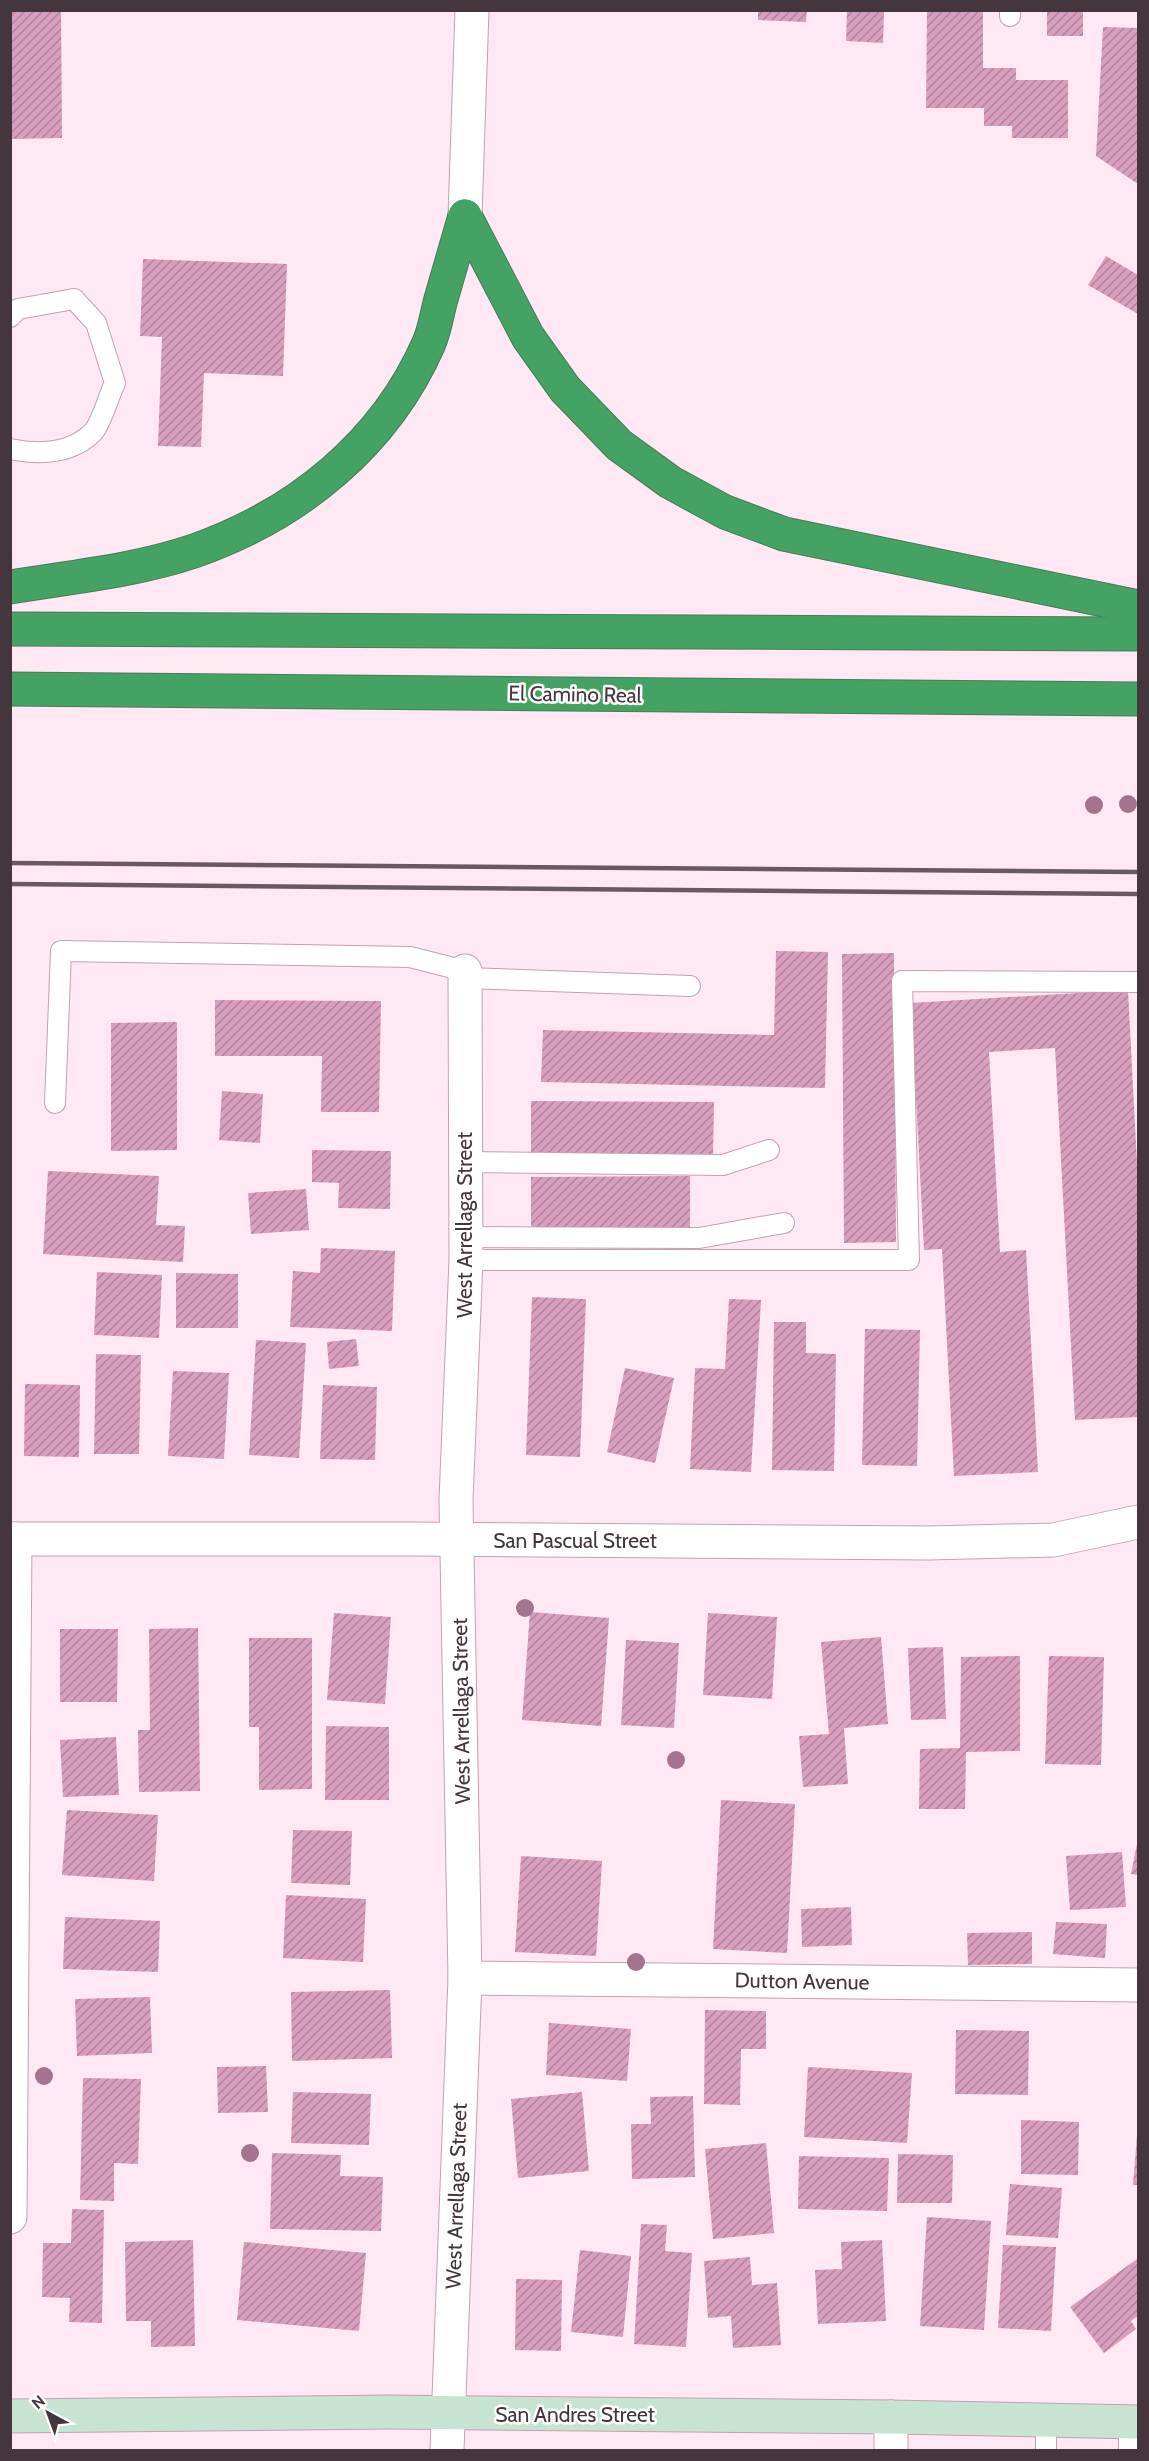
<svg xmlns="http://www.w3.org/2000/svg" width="1149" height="2461" viewBox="0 0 1149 2461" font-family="Cabin,sans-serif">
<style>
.building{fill:url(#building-hatch)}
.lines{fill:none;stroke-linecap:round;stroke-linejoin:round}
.lane-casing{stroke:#c4a0b2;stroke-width:22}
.street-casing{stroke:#c4a0b2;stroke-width:35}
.secondary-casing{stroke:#c4a0b2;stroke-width:35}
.highway-casing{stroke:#447c57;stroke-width:35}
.lane{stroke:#fff;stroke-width:20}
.street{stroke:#fff;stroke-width:33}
.secondary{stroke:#c7e3d1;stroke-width:33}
.highway{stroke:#44a265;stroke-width:33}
.rail{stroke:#695861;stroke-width:4.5}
.tree{fill:#a3738f}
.labels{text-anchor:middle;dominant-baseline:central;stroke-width:5;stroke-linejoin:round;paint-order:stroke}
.street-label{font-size:21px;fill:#45363e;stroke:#fff}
</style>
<defs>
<pattern id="building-hatch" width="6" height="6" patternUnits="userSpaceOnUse" patternTransform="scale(1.5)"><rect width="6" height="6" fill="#d89ebd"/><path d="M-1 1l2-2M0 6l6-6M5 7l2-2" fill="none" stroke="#b1829b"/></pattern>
</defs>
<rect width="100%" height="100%" fill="#ffe8f3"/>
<g class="building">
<path d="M10,10H61L62,138L10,139Z"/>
<path d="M758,10H807L806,22L758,20Z"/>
<path d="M847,10H884L883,43L846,41Z"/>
<path d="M927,10H983V68H1016V80H1068V138H1012V126H984V108H926Z"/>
<rect x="1047" y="10" width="36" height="26"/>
<path d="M1103,27L1138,28V184L1096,156Z"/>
<path d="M1106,256L1138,275V314L1088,285Z"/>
<path d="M143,259L287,264L283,376L204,373L201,447L158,446L162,337L140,336Z"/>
<path d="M776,951L828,952L825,1088L541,1082L543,1030L774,1035Z"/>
<path d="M894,953L896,1242L844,1243L842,954Z"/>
<path d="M1128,990L1138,1183V1417L1075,1420L1055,1048L989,1052L1000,1252L1026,1250L1038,1472L954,1476L942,1249L924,1250L911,1003Z"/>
<path d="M215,1000L381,1001L379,1112H321L322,1056H215Z"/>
<path d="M177,1022V1150L111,1151V1023Z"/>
<path d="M222,1091L263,1094L260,1143L219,1140Z"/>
<path d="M531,1101L714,1102L713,1156L531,1154Z"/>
<path d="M312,1150L391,1151L390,1209L338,1208L339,1183L312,1182Z"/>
<path d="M48,1171L159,1176L156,1225L185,1226L183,1262L43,1254Z"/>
<path d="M690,1176V1233L531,1234V1177Z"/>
<path d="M306,1189L309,1230L251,1234L248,1193Z"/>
<path d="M321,1248L395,1251L392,1331L290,1327L293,1271L320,1273Z"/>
<path d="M97,1272L162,1275L159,1338L94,1335Z"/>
<path d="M176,1273L238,1274V1328H176Z"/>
<path d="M532,1297L586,1299L580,1457L526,1455Z"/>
<path d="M729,1299L761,1300L751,1472L690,1469L695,1368L725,1369Z"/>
<path d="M774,1322H806V1353L836,1354L834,1471L772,1470Z"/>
<path d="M865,1329L920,1330L917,1466L862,1465Z"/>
<path d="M356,1339L359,1366L329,1369L327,1342Z"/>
<path d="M256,1340L306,1343L299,1458L249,1455Z"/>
<path d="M96,1354L141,1355L139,1454H94Z"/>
<path d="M625,1368L674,1378L655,1463L607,1452Z"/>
<path d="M173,1371L229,1373L224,1459L168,1456Z"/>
<path d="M25,1384L80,1385L79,1457L24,1456Z"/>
<path d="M323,1385L377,1387L375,1460L320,1459Z"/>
<path d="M530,1612L609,1618L601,1726L522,1720Z"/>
<path d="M334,1613L391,1617L385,1704L327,1700Z"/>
<path d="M708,1613L777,1617L772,1699L703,1695Z"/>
<path d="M198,1628L200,1791L139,1792L138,1730H150L149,1629Z"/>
<path d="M60,1629H118L117,1702H60Z"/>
<path d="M881,1637L888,1724L844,1728L848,1784L803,1787L799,1736L829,1734L821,1642Z"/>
<path d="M249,1638H312V1789L259,1790V1727H249Z"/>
<path d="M626,1640L679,1643L674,1728L621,1725Z"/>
<path d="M943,1647L946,1719L911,1720L908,1648Z"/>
<path d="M1020,1656V1751L966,1752L965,1809H919L920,1749L960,1748L961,1657Z"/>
<path d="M1049,1656L1104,1657L1101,1765L1045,1764Z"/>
<path d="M326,1726L389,1727V1800H325Z"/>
<path d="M116,1737L119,1795L63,1797L60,1740Z"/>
<path d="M721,1800L795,1804L787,1953L713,1949Z"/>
<path d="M67,1810L158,1815L154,1881L62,1875Z"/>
<path d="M293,1830L352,1831L350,1885L291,1883Z"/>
<path d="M1137,1844H1138V1875L1131,1874Z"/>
<path d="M1122,1852L1126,1907L1070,1910L1066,1856Z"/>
<path d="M521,1856L602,1861L596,1956L515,1952Z"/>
<path d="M286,1895L366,1899L363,1962L283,1958Z"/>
<path d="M851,1907L852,1945L802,1947L801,1909Z"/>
<path d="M65,1917L160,1921L158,1972L63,1969Z"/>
<path d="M1056,1922L1107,1924L1105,1958L1053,1954Z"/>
<path d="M1032,1932V1964L968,1965L967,1933Z"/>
<path d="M390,1990L392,2058L292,2061L291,1992Z"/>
<path d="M150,1997L152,2053L77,2056L75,1999Z"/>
<path d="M705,2010L766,2011V2049H741L740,2105L704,2104Z"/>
<path d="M549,2023L631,2029L627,2081L546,2075Z"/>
<path d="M956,2030L1029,2031L1028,2095L955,2094Z"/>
<path d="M266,2066L268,2112L218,2113L217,2067Z"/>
<path d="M808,2067L912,2073L907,2143L804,2137Z"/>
<path d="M83,2078L141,2079L138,2164L114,2163V2201L80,2200Z"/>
<path d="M293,2092L371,2094L369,2145L291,2143Z"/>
<path d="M582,2092L589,2171L518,2178L511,2099Z"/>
<path d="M693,2096L695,2177L632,2179L631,2124H651L650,2097Z"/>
<path d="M1021,2120L1079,2122L1078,2175L1021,2174Z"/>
<path d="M1137,2135H1138V2185H1133Z"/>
<path d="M766,2143L774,2233L713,2239L705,2149Z"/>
<path d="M272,2153L341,2155L340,2176L383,2177L381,2231L270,2229Z"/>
<path d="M898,2154L953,2155L952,2203H897Z"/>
<path d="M799,2156L889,2158L887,2211L798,2209Z"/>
<path d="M1010,2184L1062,2188L1058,2238L1006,2235Z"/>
<path d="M72,2209L104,2210L102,2323L69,2322L70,2298L42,2297L43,2243H71Z"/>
<path d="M927,2217L991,2221L984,2330L920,2326Z"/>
<path d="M641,2224L667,2225L665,2251L692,2253L686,2347L634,2344Z"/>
<path d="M193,2240L195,2346L151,2347V2321H126L125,2242Z"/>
<path d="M882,2240L886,2321L818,2324L815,2270L842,2269L841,2242Z"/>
<path d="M244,2242L366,2253L359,2331L237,2320Z"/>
<path d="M1003,2245L1056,2247L1051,2331L998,2328Z"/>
<path d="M580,2250L631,2256L623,2337L571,2332Z"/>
<path d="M750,2257L752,2285L777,2283L781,2345L733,2348L731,2316L708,2318L704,2261Z"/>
<path d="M1137,2259L1138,2262V2316L1131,2321L1136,2329L1104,2353L1070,2307Z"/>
<path d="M516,2279L562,2280L561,2351L515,2350Z"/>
</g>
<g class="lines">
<g class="lane-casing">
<g id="lane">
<path d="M1010,16V10"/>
<path d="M10,317L18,309L74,299L96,323L115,383C109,395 102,421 94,431C73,454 39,455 10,449"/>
<path d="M465,978L690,986"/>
<path d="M55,1103L61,951L410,957L465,971"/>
<path d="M465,1162L723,1165L769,1150"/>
<path d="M466,1237L699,1238L784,1223"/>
<path d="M466,1260H909L902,981L1138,982"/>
<path d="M1046,2420V2450"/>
<path d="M1129,2450V2421"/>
</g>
</g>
<g class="street-casing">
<g id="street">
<path d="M465,216L472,10"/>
<path d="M10,1539H412L929,1543L1053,1540L1138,1522"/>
<path d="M465,1978L1138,1985"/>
<path d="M10,2217L15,1539"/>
<path d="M891,2417V2450"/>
<path d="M447,2450L465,1978L456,1500L466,1260L465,971"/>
</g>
</g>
<g class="secondary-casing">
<path id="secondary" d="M10,2416L389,2412L891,2417L1138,2422"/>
</g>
<g class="highway-casing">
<g id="highway">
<path d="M465,216L528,337L565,389L619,445L670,482L725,512L784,534L1138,607"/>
<path d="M10,587C71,577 135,571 194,551C297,515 385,444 429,343C435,329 437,313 441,299C449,271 457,243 465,216"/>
<path d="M10,629L1138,634"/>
<path d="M10,689L1138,699"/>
</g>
</g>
<use href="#lane" class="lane"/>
<use href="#street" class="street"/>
<use href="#secondary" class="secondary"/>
<use href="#highway" class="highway"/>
<g class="rail">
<path d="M10,863L1138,872"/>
<path d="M10,884L1138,894"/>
</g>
</g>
<g class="tree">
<circle cx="1128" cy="804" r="9"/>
<circle cx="1094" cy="805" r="9"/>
<circle cx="525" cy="1608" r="9"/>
<circle cx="676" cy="1760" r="9"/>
<circle cx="636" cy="1962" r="9"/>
<circle cx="44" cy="2076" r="9"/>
<circle cx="250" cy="2153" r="9"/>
</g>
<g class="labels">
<g class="street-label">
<text transform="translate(575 694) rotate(1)">El Camino Real</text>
<text transform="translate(464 1225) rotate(-90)">West Arrellaga Street</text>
<text x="575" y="1540">San Pascual Street</text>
<text transform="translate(461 1711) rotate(-91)">West Arrellaga Street</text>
<text transform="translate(802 1981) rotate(1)">Dutton Avenue</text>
<text transform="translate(456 2196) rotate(-88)">West Arrellaga Street</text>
<text x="575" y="2414">San Andres Street</text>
</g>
</g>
<rect width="1149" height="2461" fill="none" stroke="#45363e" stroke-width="24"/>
<g transform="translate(48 2413) rotate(319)" stroke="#ffffff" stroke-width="4.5" paint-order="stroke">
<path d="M0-4.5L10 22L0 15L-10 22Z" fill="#45363e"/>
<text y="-9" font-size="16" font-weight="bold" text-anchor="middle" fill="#45363e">N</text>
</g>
</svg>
